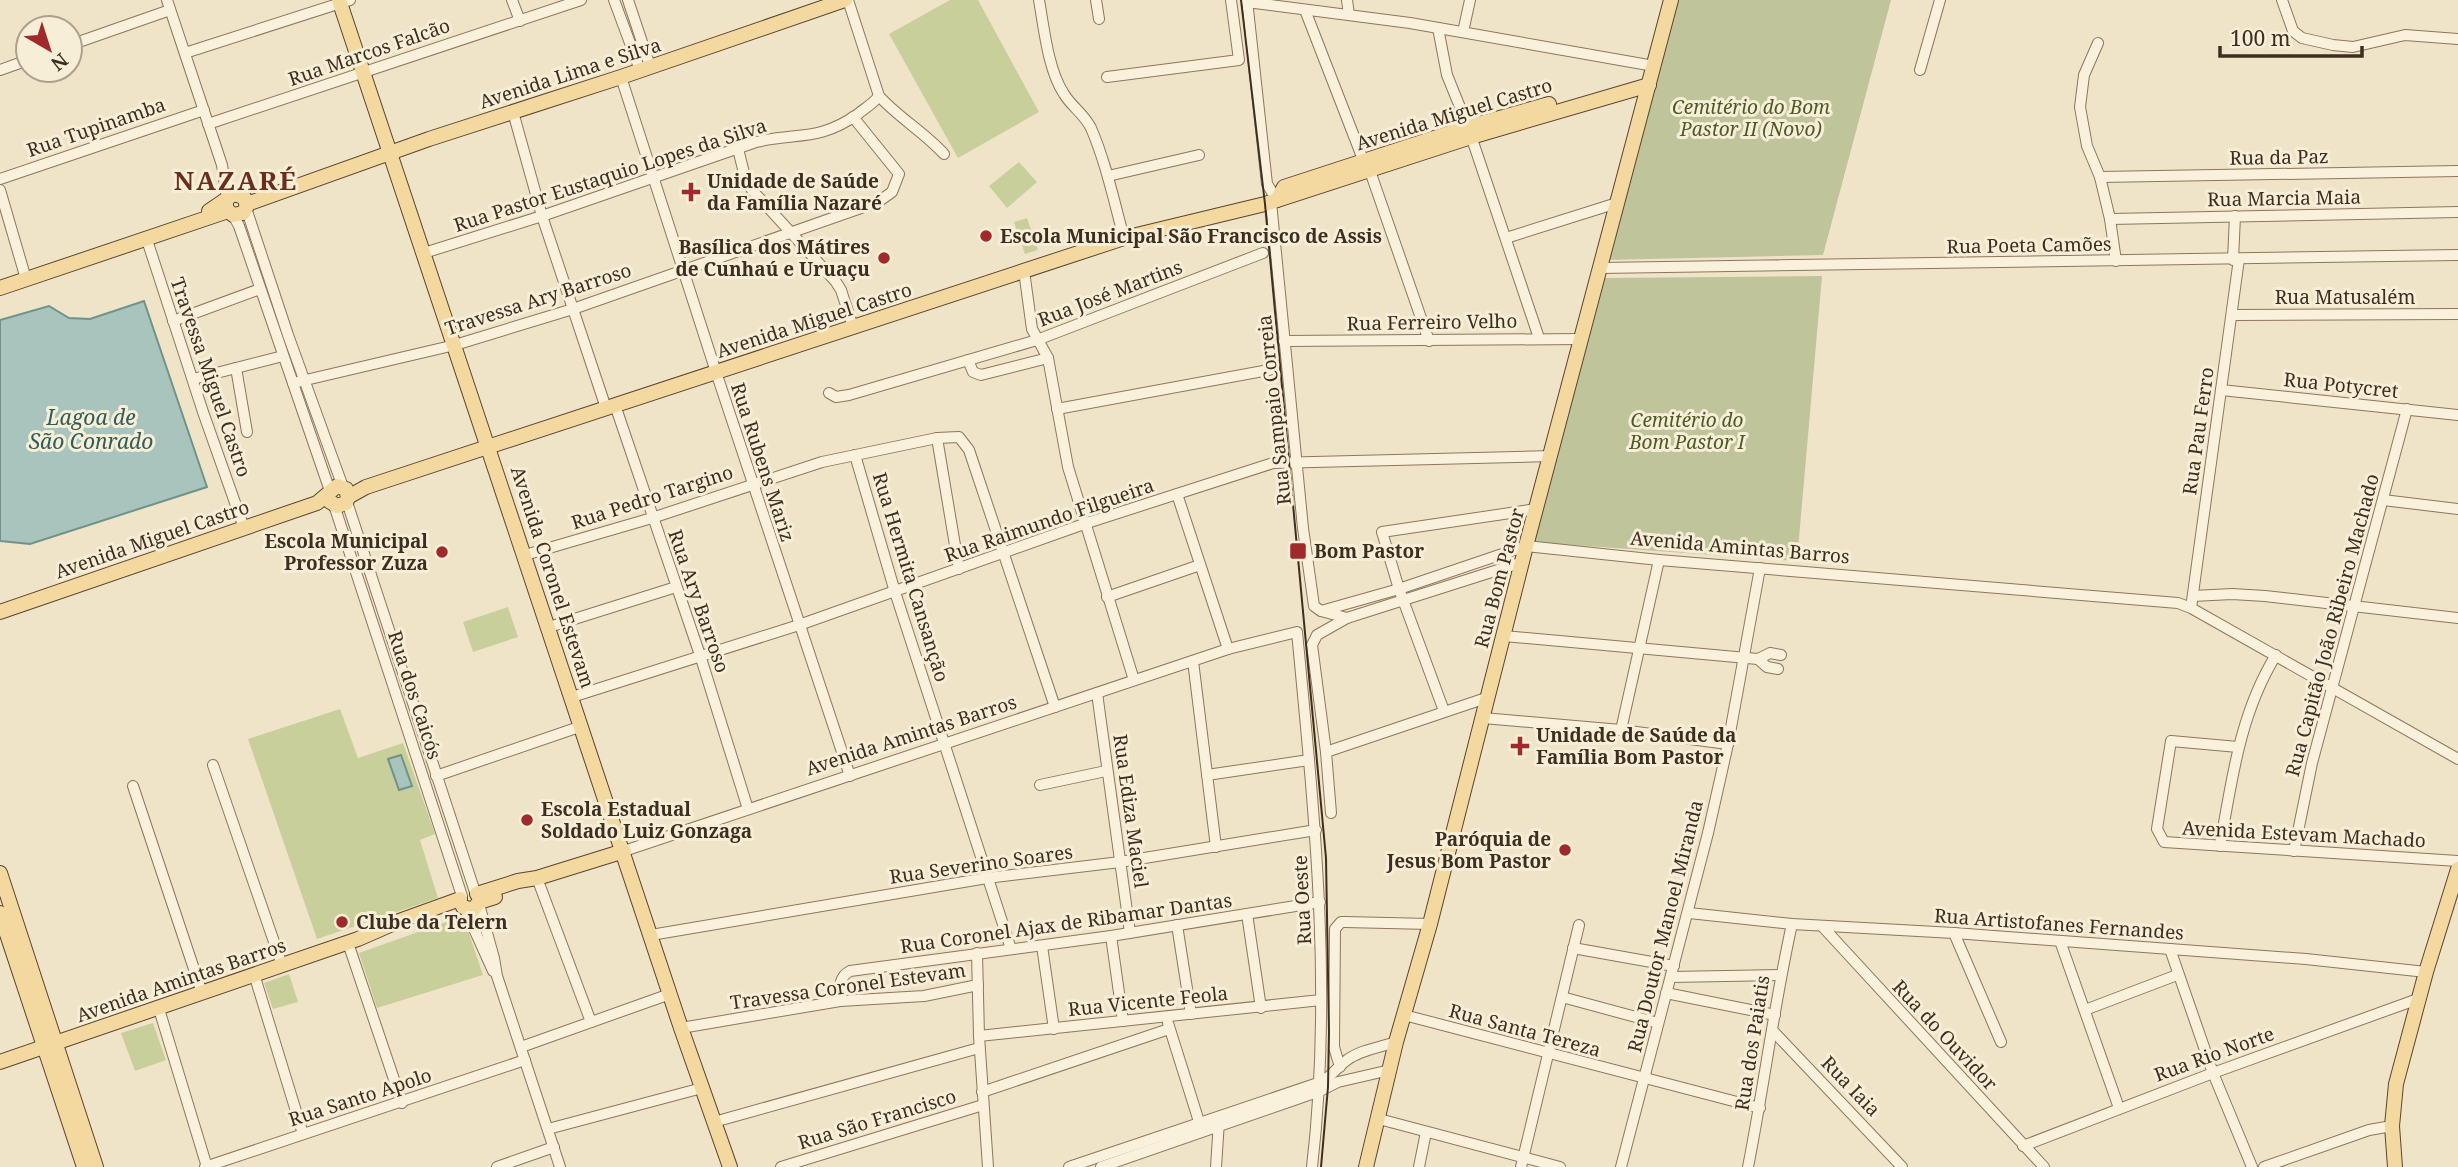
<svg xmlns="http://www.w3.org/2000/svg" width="2458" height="1167" viewBox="0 0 2458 1167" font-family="'Noto Serif',serif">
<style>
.green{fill:#c9cf9b}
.cemetery{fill:#bfc49a}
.water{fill:#a9c4bc;stroke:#6f938a;stroke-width:2}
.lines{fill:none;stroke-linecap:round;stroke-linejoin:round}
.minor-casing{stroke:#8d765c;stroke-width:12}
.major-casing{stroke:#5b4430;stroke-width:16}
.minor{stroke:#faf1dc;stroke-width:10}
.major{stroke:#f3d9a0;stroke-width:14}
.tram{stroke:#3d2e20;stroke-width:2}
.poi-dot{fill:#9e2a2b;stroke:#f7eed8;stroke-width:2.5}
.labels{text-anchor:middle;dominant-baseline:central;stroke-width:6;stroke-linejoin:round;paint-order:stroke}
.street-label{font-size:19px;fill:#3d2e20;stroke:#f7eed8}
.park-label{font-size:19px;font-style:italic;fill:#4d5a26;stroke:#f7eed8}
.poi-label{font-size:19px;font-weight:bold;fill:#3d2e20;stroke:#f7eed8;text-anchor:start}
.water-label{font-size:21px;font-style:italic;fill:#2f5d5a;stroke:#f7eed8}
.district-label{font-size:26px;font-weight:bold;letter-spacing:2px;fill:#6b2e1e;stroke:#f7eed8}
</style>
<rect width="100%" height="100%" fill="#f0e4c8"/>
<g class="green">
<path d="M950,0H978L1039,112L958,158L889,34Z"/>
<path d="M1019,162L1037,182L1007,208L989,186Z"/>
<path d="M1027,218L1038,250L1025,254L1014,222Z"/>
<path d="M508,607L518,637L473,652L463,622Z"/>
<path d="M340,709L358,758L403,743L435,834L420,840L438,898L317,939L248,739Z"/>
<path d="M463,916L483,975L377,1008L359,953Z"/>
<path d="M289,974L298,1002L273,1009L264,983Z"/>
<path d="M153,1023L166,1060L135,1071L121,1033Z"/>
</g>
<g class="cemetery">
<path d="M1674,0H1891L1823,255L1605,260Z"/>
<path d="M1822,276L1797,561L1531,542L1603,278Z"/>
</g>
<g class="water">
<path d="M144,301L207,487L30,544L0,541V320L49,306L69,318L90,319Z"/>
<path d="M401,755L412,786L399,790L388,759Z"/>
</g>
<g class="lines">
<g class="minor-casing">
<g id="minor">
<path d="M167,0L222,165L227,198"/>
<path d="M512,0L520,21"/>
<path d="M614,0L640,70"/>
<path d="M628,0L650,66"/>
<path d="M848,0L879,96C899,118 924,132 944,154"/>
<path d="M1039,0C1044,28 1048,70 1064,94C1072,107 1084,114 1091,128C1106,163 1114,201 1124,238"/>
<path d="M1096,0L1099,19"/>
<path d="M1247,0L1267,184L1277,200"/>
<path d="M1347,0L1349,15"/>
<path d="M2282,0L2293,31L2302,38L2333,45L2353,47L2405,35L2458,39"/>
<path d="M1247,2L1410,23L1654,66"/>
<path d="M1305,10L1364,162L1370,171L1429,341"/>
<path d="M1438,28L1447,75L1468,127L1539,338"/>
<path d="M1463,32L1470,0"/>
<path d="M2098,43L2084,75L2080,107L2087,146L2100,177L2110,219L2116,261"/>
<path d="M70,45L170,10"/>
<path d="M185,53L350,0"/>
<path d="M0,70L28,60"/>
<path d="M1920,70L1940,0"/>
<path d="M621,77L716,372L850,776"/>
<path d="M1107,77L1239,60L1231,0"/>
<path d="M513,112L542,216L606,408"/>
<path d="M208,124L581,0"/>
<path d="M738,149L746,181L752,190L836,282L841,290L853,327"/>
<path d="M1108,176L1199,155"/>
<path d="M2100,177L2458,171"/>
<path d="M0,179L204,110"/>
<path d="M0,190L26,279"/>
<path d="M1271,202L1303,528L1314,606L1321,611L1347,618"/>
<path d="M246,208L288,335L343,487"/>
<path d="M233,215L239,226L330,491"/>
<path d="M2110,219L2458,212"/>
<path d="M146,237L203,412L244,528"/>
<path d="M1506,238L1617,203"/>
<path d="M424,253L542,216L756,142C798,132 818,142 858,114C865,108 873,104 879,96"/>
<path d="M2233,260L2235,216"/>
<path d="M1600,268L2458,255"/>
<path d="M1024,271L1032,329L1048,358L1068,467L1134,680"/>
<path d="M2233,315L2458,314"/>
<path d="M173,321L260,289"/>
<path d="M1284,341L1581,339"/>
<path d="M968,360L973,372L981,375L1048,358"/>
<path d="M236,368L247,432"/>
<path d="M193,379L283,356"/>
<path d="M293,383L455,345L573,309L878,202L892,192L899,174L853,117"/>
<path d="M2221,390L2458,415"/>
<path d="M829,393L836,397L849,395L1037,340L1263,253"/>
<path d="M615,405L700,655L748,809"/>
<path d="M1057,409L1274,369"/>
<path d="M937,438L959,569"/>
<path d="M855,455L895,592L1011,949"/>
<path d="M1177,494L1228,649"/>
<path d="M2383,500L2458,509"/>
<path d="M347,502L475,892"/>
<path d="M334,505L462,896"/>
<path d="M525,555L652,518L822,462L937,438L959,437L969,450L1055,707"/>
<path d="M2193,596L2232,594L2265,596L2458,618"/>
<path d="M1107,597L1200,565"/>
<path d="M2191,608L2239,259"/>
<path d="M1321,611L1399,589L1526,546L1659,560L2178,603L2191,608L2458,759"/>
<path d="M549,627L676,587"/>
<path d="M1504,636L1758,659L1770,653L1781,655"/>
<path d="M1758,659L1767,667L1778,669"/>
<path d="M1193,661L1216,847"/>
<path d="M1097,693L1130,933"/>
<path d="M572,697L799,625L1084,524L1273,463L1551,456"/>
<path d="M1444,711L1399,589L1382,532L1537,509"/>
<path d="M1483,718L1621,730L1728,744"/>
<path d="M1621,730L1659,560"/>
<path d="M2238,747L2171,741L2157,829L2164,842L2458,861"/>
<path d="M1326,752L1312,645L1317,635L1347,618L1523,562"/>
<path d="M213,765L282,965"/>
<path d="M1207,775L1309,760"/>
<path d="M436,776L582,726"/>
<path d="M1040,785L1106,771"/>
<path d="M133,786L202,993"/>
<path d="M1331,813L1326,752L1489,697"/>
<path d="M2220,846C2232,779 2240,713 2276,655"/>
<path d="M624,851L1228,649L1297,632C1314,810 1333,988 1312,1167"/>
<path d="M2294,851L2312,763L2407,409"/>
<path d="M537,878L591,1022"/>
<path d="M479,904L494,958L497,976L560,1167"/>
<path d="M465,909L493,971"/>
<path d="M1689,913L1792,924L1954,933L2306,959L2426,972"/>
<path d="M1247,914L1261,1008"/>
<path d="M1177,925L1191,1014"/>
<path d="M1822,926L2044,1167"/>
<path d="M1954,933L2001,1042"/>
<path d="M651,935L987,878L1120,862L1316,830"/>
<path d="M1111,936L1123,1021"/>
<path d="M2060,941L2119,1108"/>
<path d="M348,943L402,1103"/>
<path d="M1042,946L1054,1029"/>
<path d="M1573,948L1674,966"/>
<path d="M2170,949L2213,1073L2252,1167"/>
<path d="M977,953L979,1036L988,1167"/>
<path d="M254,974L303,1134"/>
<path d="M1671,977L1781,975"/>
<path d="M1666,993L1775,1015"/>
<path d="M1562,997L1658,1023"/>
<path d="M840,1001C840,989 838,977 850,971L1111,936L1320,902"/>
<path d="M159,1009L207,1167"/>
<path d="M2085,1010L2177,975"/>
<path d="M1404,1015L1760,1108"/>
<path d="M1168,1023L1201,1128"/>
<path d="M681,1028L840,1001L924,996L978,985"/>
<path d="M1773,1031L1902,1167"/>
<path d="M979,1036L1321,1000"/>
<path d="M521,1047L670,994"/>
<path d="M1340,1067L1334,1047L1335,929L1341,922H1345L1430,924"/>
<path d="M982,1092L1169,1029"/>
<path d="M1379,1119L1560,1167"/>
<path d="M714,1122L979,1048"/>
<path d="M548,1129L702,1088"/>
<path d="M2023,1146L2213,1073L2418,999"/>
<path d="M205,1167L525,1060"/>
<path d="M497,1167L554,1147"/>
<path d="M781,1167L983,1105"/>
<path d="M1069,1167L1321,1082C1332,1076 1337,1067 1347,1060C1360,1050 1381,1047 1396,1042"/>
<path d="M1101,1167L1320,1091L1338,1082L1390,1070"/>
<path d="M1216,1167L1219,1121"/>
<path d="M1419,1167L1426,1132"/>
<path d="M1521,1167L1579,925"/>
<path d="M1621,1167L1708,833L1728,744L1760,568"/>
<path d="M1748,1167C1764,1086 1774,1005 1792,924"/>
<path d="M2264,1167L2369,1130L2392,1126"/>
</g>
</g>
<g class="major-casing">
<g id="major">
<path d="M339,0L681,1028L730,1167"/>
<path d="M1277,200L1284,187L1468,127L1549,104"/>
<path d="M247,204L429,139L621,77L845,0"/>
<path d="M209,211L234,194L244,197L247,206L243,213L233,215L226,209V201"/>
<path d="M0,288L228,211"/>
<path d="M348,497L366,487L1124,238L1265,204L1471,137L1649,85"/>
<path d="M0,612L317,503L337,486L346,489L348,497L346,503L337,506L329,501L328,494"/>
<path d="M0,873L96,1167"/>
<path d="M477,894L518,881L537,878L624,851"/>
<path d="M463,907L473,910L479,902L495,897"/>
<path d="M0,913L84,1167"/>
<path d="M0,1062L358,939L399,921L460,899"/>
<path d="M1366,1167L1396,1042L1430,924L1526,546L1671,0"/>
<path d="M2395,1167L2392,1126L2396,1084L2426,972L2458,869"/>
</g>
</g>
<use href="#minor" class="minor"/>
<use href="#major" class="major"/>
<path class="tram" d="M1241,0L1265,204L1326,858L1329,1032L1328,1087L1321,1167"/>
</g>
<g class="poi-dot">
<path d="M687.5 181.5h7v7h7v7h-7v7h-7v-7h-7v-7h7z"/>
<circle cx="986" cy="236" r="7"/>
<circle cx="884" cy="258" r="7"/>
<rect x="1289" y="542" width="18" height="18" rx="3.5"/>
<circle cx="442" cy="552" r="7"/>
<path d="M1516.5 735.5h7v7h7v7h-7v7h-7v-7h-7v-7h7z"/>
<circle cx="527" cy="820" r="7"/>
<circle cx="1565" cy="850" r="7"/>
<circle cx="342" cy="922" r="7"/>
</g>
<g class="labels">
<g class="street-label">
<text transform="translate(369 52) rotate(-19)">Rua Marcos Falcão</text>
<text transform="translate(570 73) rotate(-18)">Avenida Lima e Silva</text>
<text transform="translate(1454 114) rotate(-17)">Avenida Miguel Castro</text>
<text transform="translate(96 127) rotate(-19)">Rua Tupinamba</text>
<text transform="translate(2279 157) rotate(-1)">Rua da Paz</text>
<text transform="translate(610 175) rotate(-18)">Rua Pastor Eustaquio Lopes da Silva</text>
<text transform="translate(2284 198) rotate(-1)">Rua Marcia Maia</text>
<text transform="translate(2029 245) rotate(-1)">Rua Poeta Camões</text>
<text transform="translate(1110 293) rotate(-21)">Rua José Martins</text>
<text x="2345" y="297">Rua Matusalém</text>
<text transform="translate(538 299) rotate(-18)">Travessa Ary Barroso</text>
<text transform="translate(814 320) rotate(-18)">Avenida Miguel Castro</text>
<text transform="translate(1432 322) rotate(-1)">Rua Ferreiro Velho</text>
<text transform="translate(211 377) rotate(71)">Travessa Miguel Castro</text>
<text transform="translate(2341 385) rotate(6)">Rua Potycret</text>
<text transform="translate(1274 410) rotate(-96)">Rua Sampaio Correia</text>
<text transform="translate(2198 431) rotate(-82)">Rua Pau Ferro</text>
<text transform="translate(763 462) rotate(72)">Rua Rubens Mariz</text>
<text transform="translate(652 497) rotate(-18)">Rua Pedro Targino</text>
<text transform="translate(1049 520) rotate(-19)">Rua Raimundo Filgueira</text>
<text transform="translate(152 539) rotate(-19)">Avenida Miguel Castro</text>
<text transform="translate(1740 547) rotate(5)">Avenida Amintas Barros</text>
<text transform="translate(553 577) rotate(72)">Avenida Coronel Estevam</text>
<text transform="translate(911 577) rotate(73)">Rua Hermita Cansanção</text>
<text transform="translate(1499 578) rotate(-75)">Rua Bom Pastor</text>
<text transform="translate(699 601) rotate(71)">Rua Ary Barroso</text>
<text transform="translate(2332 625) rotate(-75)">Rua Capitão João Ribeiro Machado</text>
<text transform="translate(415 695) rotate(72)">Rua dos Caicós</text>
<text transform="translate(911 735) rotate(-18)">Avenida Amintas Barros</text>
<text transform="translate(1131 811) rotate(82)">Rua Ediza Maciel</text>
<text transform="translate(2304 834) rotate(3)">Avenida Estevam Machado</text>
<text transform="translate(981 864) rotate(-8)">Rua Severino Soares</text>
<text transform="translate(1302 900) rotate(-93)">Rua Oeste</text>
<text transform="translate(1066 923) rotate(-8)">Rua Coronel Ajax de Ribamar Dantas</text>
<text transform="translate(2059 924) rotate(4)">Rua Artistofanes Fernandes</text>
<text transform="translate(1665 926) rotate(-76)">Rua Doutor Manoel Miranda</text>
<text transform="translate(181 980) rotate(-19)">Avenida Amintas Barros</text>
<text transform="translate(848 986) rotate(-8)">Travessa Coronel Estevam</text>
<text transform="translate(1148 1001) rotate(-6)">Rua Vicente Feola</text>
<text transform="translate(1525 1030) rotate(15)">Rua Santa Tereza</text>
<text transform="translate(1945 1035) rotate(47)">Rua do Ouvidor</text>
<text transform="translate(1752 1043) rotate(-81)">Rua dos Paiatis</text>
<text transform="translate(2214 1054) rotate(-20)">Rua Rio Norte</text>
<text transform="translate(1851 1086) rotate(46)">Rua Iaia</text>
<text transform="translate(360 1097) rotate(-18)">Rua Santo Apolo</text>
<text transform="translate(877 1119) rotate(-17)">Rua São Francisco</text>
</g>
<g class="park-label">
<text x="1751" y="107">Cemitério do Bom<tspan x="1751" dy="22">Pastor II (Novo)</tspan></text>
<text x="1687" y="420">Cemitério do<tspan x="1687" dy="22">Bom Pastor I</tspan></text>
</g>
<g class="poi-label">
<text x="707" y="181">Unidade de Saúde<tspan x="707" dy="22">da Família Nazaré</tspan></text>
<text x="1000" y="236">Escola Municipal São Francisco de Assis</text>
<text x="870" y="247" text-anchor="end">Basílica dos Mátires<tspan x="870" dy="22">de Cunhaú e Uruaçu</tspan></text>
<text x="428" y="541" text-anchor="end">Escola Municipal<tspan x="428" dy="22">Professor Zuza</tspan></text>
<text x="1314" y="551">Bom Pastor</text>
<text x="1536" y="735">Unidade de Saúde da<tspan x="1536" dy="22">Família Bom Pastor</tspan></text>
<text x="541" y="809">Escola Estadual<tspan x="541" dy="22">Soldado Luiz Gonzaga</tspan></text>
<text x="1551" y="839" text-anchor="end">Paróquia de<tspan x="1551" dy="22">Jesus Bom Pastor</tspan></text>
<text x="356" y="922">Clube da Telern</text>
</g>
<g class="water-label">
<text x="91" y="417">Lagoa de<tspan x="91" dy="24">São Conrado</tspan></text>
</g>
<g class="district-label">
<text x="236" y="180">NAZARÉ</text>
</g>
</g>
<g transform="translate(49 49) rotate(141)"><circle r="33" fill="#f7eed8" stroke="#ada18e" stroke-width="2"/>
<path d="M0-5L12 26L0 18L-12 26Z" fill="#9e2a2b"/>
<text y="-10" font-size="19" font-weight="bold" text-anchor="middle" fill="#3d2e20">N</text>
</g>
<path d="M2220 46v10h142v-10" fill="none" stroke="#3d2e20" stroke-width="3.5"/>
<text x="2230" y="46" font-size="21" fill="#3d2e20" stroke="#f7eed8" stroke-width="5" paint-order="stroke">100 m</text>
</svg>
